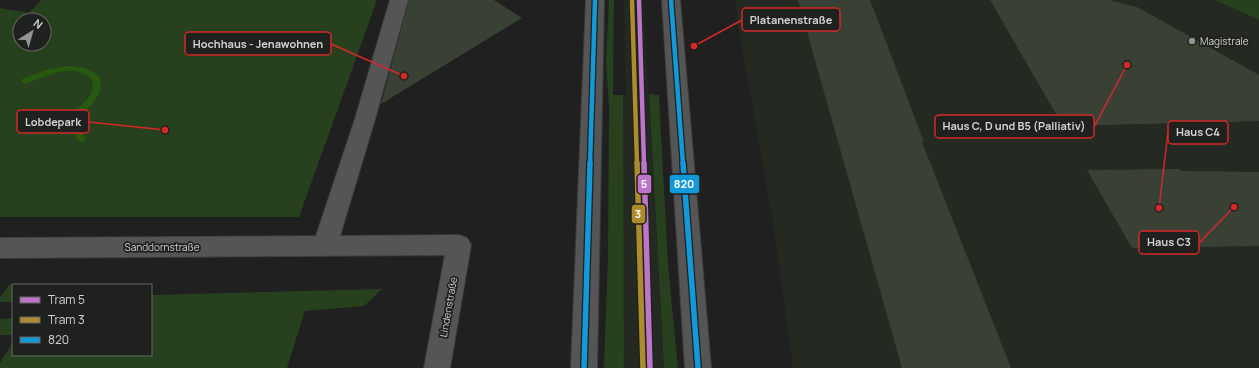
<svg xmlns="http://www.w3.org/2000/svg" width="1259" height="368" viewBox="0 0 1259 368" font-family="Manrope,sans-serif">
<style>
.built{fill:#242a22}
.green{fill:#27401d;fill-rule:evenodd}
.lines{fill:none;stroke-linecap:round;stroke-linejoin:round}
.stream{fill:#295910;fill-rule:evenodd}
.building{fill:#394135}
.minor-casing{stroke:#3d3d3d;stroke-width:2}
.secondary-casing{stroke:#3d3d3d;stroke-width:2}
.minor{fill:#545554;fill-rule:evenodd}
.secondary{fill:#545554;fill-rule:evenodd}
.bus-1-far1-casing{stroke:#1e211e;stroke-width:7}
.bus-1-casing{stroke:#1e211e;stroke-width:8}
.bus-1-far1{stroke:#1398d9;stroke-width:4.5}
.bus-1{stroke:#1398d9;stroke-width:5.5}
.tram-1-far1-casing{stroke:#1e211e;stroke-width:7}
.tram-1-casing{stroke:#1e211e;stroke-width:8}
.tram-2-far1-casing{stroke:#1e211e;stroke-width:7}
.tram-2-casing{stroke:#1e211e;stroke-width:8}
.tram-1-far1{stroke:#bc75c7;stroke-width:4.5}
.tram-1{stroke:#bc75c7;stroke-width:5.5}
.tram-2-far1{stroke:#ac8c2d;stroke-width:4.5}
.tram-2{stroke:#ac8c2d;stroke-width:5.5}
.poi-dot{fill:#939493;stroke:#1e211e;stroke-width:1.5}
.labels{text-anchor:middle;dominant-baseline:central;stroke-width:3.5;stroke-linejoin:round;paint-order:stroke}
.poi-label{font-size:10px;fill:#d1d3d1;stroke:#1e211e;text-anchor:start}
.street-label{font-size:10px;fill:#d1d3d1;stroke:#1e211e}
.leader{fill:none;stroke:#d62828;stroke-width:1.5}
.callout-dot{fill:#d62828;stroke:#1e211e;stroke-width:1.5}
.callout{fill:#1e211e;stroke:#d62828;stroke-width:1.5}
.callout-label{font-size:11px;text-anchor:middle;font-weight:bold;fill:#d1d3d1}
.line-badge{stroke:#1e211e;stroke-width:1.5}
.badge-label{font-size:11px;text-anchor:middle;font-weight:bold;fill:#fff}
</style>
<rect width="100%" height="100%" fill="#1f201f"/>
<g class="built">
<path d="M624,0H643L664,368H624L622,218L623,95H626Z"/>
<path d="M736,0H1215L1259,20V368H793L773,222L737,19Z"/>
</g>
<g class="green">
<path d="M41,0H377L299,217H0V8L29,13ZM20,20H44V44H20Z"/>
<path d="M609,0H614L613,95H623L624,368H604L608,255L609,107L606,63Z"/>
<path d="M1215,0H1259V20Z"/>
<path d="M649,94L659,95L668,265L678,368H664Z"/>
<path d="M9,285H134H13V302H0V298Z"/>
<path d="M382,289L364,306L305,311L287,368H0V363L13,342V355H151V295Z"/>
<path d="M13,318V335H0V319Z"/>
</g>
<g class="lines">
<path class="stream" d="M67,66C84,66 110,72 98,95C93,105 84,112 77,120L79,128L86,139L82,142L79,141L71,128L69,119C75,109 86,103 91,93C94,87 94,80 88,76C68,63 45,78 25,84L21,81L22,79L46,70Z"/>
</g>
<g class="building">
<path d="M409,0H494L522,18L381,104Z"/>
<path d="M798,0H870L924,142H922L1011,368H902Z"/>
<path d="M990,0H1109L1137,7L1259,75V121L1063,126Z"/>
<path d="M1180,169L1181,171L1259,172V246L1132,248L1087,170Z"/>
</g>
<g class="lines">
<g class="minor-casing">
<path id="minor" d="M390,0H408L375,119L340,236L459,235L467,238L471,245L450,368H424L445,255L0,258V238L316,236L355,119Z"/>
</g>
<g class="secondary-casing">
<g id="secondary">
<path d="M586,0H604L597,368H571Z"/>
<path d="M662,0H680L711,368H685Z"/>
</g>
</g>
<use href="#minor" class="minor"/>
<use href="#secondary" class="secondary"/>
<g class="bus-1-far1-casing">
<g id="bus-1-far1">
<path d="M671,0L683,164"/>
<path d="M590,164L595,0"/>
</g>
</g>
<g class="bus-1-casing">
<g id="bus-1">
<path d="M683,163L698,368"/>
<path d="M584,368L590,163"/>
</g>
</g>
<use href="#bus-1-far1" class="bus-1-far1"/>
<use href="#bus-1" class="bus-1"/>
<g class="tram-1-far1-casing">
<path id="tram-1-far1" d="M639,0L644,164"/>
</g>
<g class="tram-1-casing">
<path id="tram-1" d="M644,163L650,368"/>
</g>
<g class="tram-2-far1-casing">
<path id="tram-2-far1" d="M632,0L637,164"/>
</g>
<g class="tram-2-casing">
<path id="tram-2" d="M637,163L643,368"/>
</g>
<use href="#tram-1-far1" class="tram-1-far1"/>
<use href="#tram-1" class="tram-1"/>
<use href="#tram-2-far1" class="tram-2-far1"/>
<use href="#tram-2" class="tram-2"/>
</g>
<circle class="poi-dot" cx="1192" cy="41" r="4"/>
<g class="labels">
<g class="poi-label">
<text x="1200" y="41">Magistrale</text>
</g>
<g class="street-label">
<text x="162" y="247">Sanddornstraße</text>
<text transform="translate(448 307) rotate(-80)">Lindenstraße</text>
</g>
</g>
<path class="leader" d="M694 46L742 20M404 76L331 44M165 130L89 122M1127 65L1094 127M1159 208L1168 132M1234 207L1199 243"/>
<g class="callout-dot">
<circle cx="694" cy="46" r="4"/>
<circle cx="404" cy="76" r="4"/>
<circle cx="165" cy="130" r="4"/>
<circle cx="1127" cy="65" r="4"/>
<circle cx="1159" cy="208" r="4"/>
<circle cx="1234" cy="207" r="4"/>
</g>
<g class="callout">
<rect x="742" y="8" width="98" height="23" rx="4"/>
<rect x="185" y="32" width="146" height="23" rx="4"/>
<rect x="17" y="110" width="72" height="23" rx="4"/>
<rect x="935" y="115" width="159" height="23" rx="4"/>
<rect x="1168" y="121" width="60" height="23" rx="4"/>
<rect x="1139" y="231" width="60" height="23" rx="4"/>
</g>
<g class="callout-label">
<text x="791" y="24">Platanenstraße</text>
<text x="258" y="48">Hochhaus - Jenawohnen</text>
<text x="53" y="126">Lobdepark</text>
<text x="1014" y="130">Haus C, D und B5 (Palliativ)</text>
<text x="1198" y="136">Haus C4</text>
<text x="1169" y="246">Haus C3</text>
</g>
<g class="line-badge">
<rect x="637" y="174" width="15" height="20" rx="4" fill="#bc75c7"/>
<rect x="669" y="174" width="31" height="20" rx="4" fill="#1398d9"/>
<rect x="631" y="204" width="15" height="20" rx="4" fill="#ac8c2d"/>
</g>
<g class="badge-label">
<text x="644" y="188">5</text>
<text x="684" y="188">820</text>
<text x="638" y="218">3</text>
</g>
<rect x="12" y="284" width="140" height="72" fill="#1e211e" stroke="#666866"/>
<rect x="20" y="297" width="20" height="6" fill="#bc75c7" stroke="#666866"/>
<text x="48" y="304" font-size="12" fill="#d1d3d1">Tram 5</text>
<rect x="20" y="317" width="20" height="6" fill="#ac8c2d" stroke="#666866"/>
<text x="48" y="324" font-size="12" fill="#d1d3d1">Tram 3</text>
<rect x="20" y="337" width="20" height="6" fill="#1398d9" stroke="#666866"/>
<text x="48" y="344" font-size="12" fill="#d1d3d1">820</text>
<g transform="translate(32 32) rotate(37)"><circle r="19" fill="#1e211e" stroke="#666866"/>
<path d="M0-3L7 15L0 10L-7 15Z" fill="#939493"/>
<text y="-6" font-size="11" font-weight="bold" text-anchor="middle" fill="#d1d3d1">N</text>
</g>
</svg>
